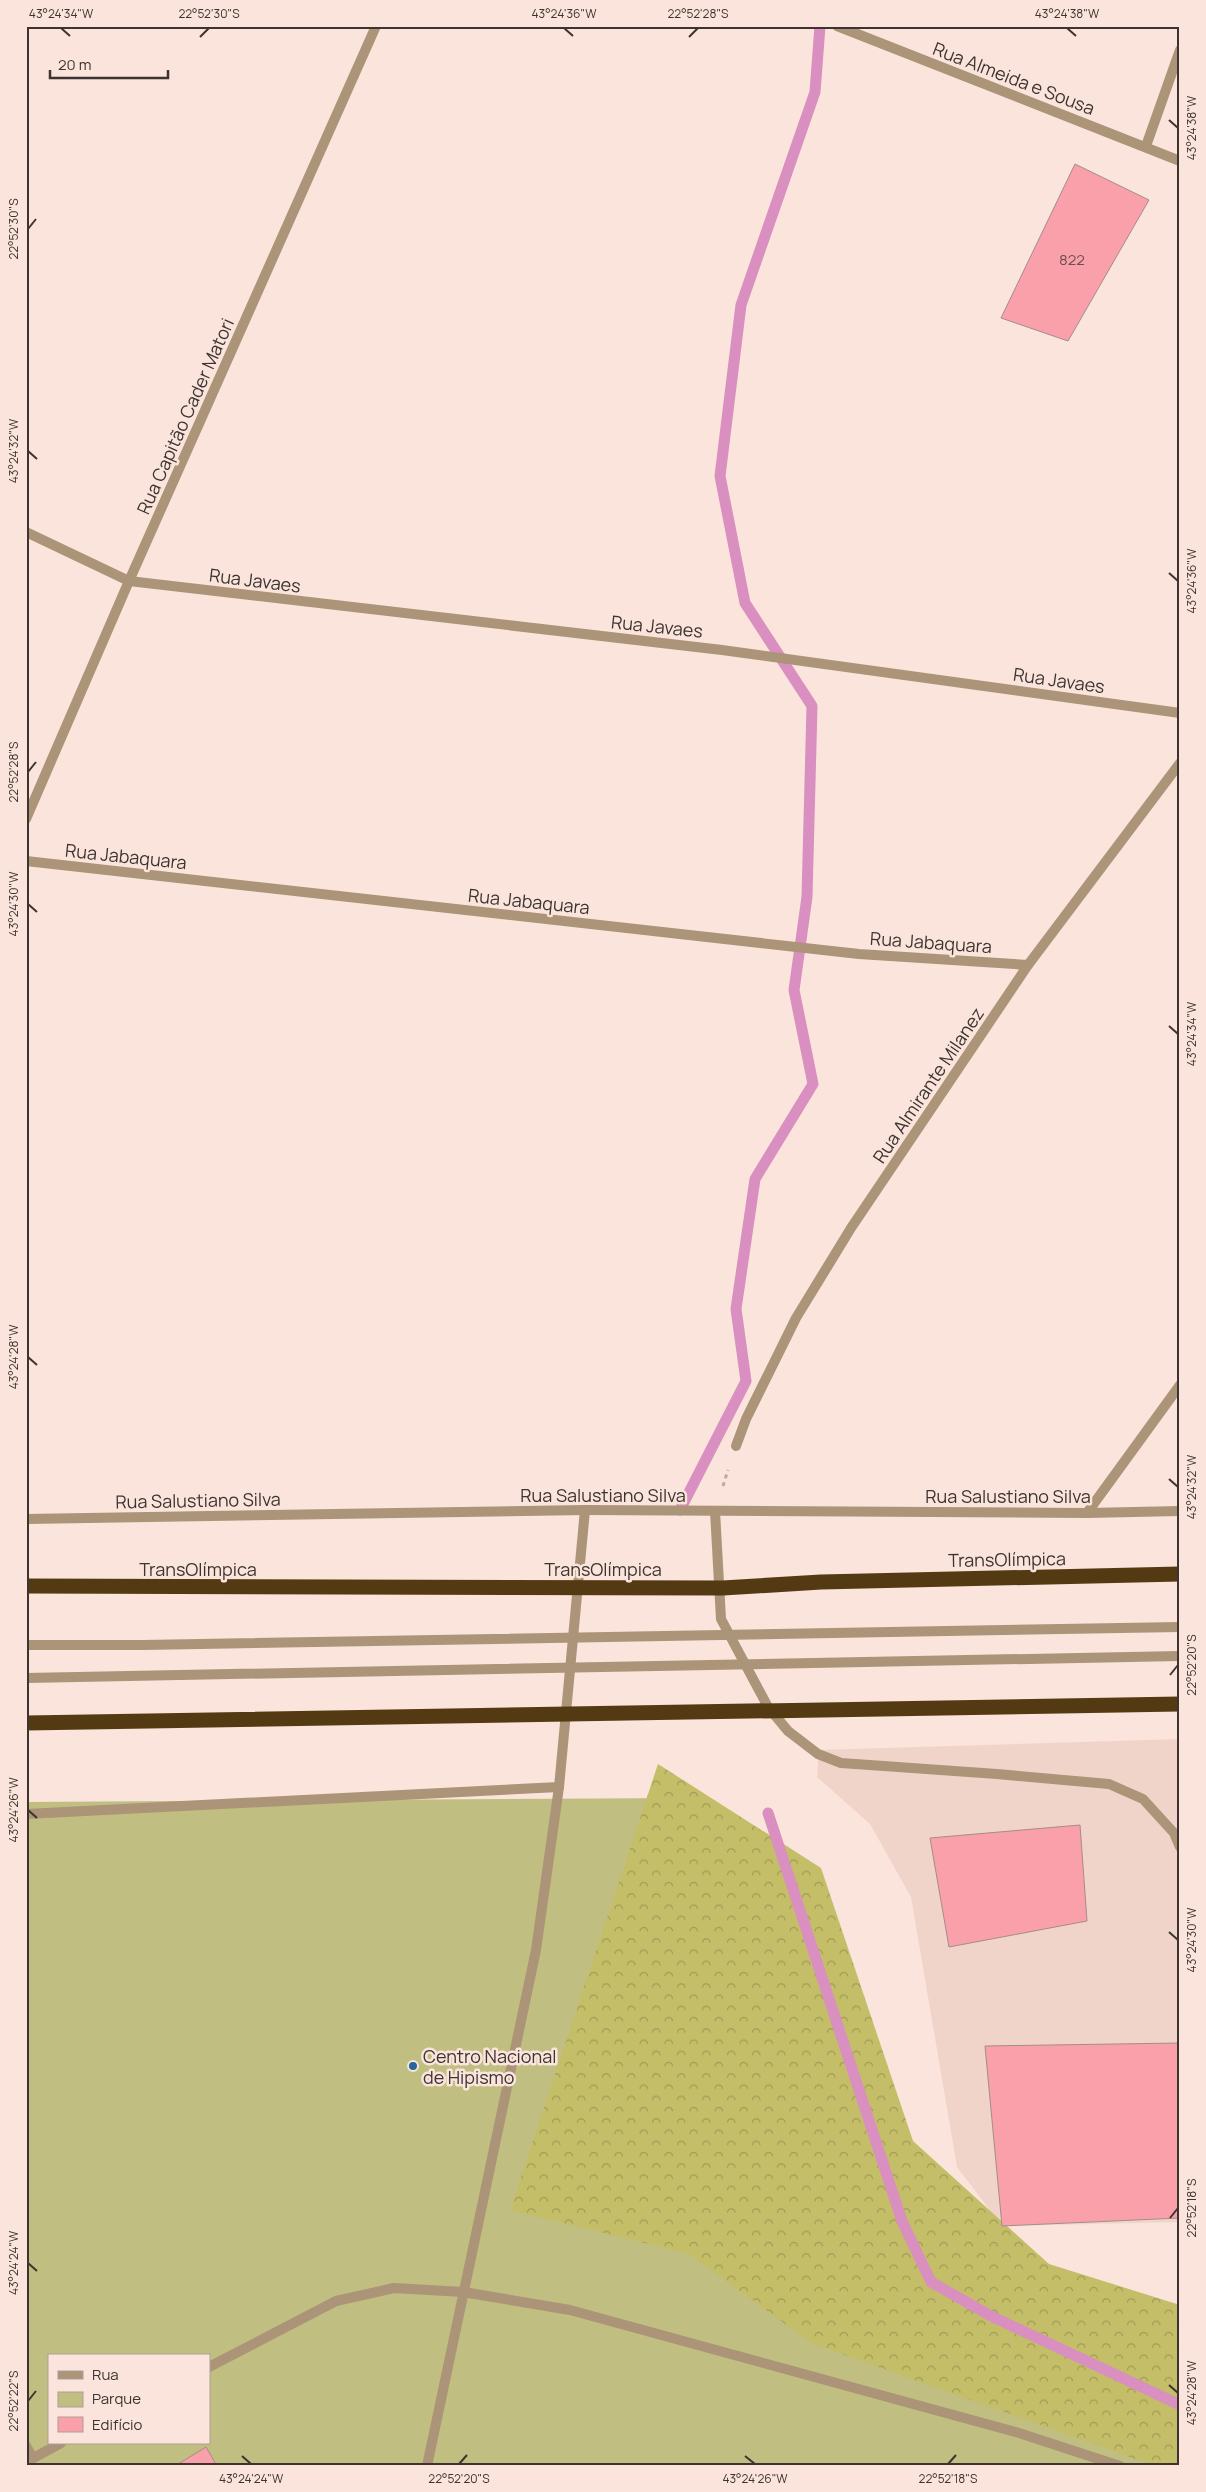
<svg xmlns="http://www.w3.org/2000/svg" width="1206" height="2492" viewBox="0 0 1206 2492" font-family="Manrope,sans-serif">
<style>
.built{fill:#f1d4c9}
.green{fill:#c1be81;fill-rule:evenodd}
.forest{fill:url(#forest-crowns)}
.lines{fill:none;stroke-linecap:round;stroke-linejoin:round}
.stream{stroke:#d98fbf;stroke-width:11}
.building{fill:#faa0aa;stroke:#a28c8e}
.path{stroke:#bcaaa3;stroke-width:3;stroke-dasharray:4 4;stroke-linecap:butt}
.service{stroke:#ab9477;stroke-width:10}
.minor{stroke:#ab9477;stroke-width:10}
.tertiary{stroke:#ab9477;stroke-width:10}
.service-bridge{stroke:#ab9477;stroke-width:10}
.motorway-bridge{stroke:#543a13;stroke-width:15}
.ticks{fill:none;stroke:#3d3431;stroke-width:2}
.poi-dot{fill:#26669c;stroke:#fae4db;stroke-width:2}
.labels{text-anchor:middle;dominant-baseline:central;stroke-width:5;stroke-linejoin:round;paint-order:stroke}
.number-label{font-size:15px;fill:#6c4f4f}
.street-label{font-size:18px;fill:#3d3431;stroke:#fae4db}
.poi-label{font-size:18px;fill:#3d3431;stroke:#fae4db;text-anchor:start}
.neatline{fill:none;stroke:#3d3431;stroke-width:2}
.ticks-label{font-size:12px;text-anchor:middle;fill:#3d3431}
</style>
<defs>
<pattern id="forest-crowns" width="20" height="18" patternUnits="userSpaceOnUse" patternTransform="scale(1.25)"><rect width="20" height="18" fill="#c4be68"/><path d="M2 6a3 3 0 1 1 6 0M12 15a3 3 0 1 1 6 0" fill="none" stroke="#a09b56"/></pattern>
</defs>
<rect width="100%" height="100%" fill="#fae4db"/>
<path class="built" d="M1180,1739V2222L1002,2226L957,2167L911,1897L870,1824L817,1777L819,1750Z"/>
<path class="green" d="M686,1798L913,2329L1180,2466H26V1802ZM49,2356H209V2443H49Z"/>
<path class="forest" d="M658,1764L821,1868L913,2141L1049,2264L1180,2305V2466H1155L811,2343L689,2254L510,2210Z"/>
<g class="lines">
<g class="stream">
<path d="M680,1510L746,1381L736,1309L755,1179L813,1084L794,990L807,897L812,706L745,603L720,476L741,305L815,92L820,26"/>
<path d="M768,1813L902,2221L931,2282L991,2316L1180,2405"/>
</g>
</g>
<g class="building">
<path d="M1075,164L1149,200L1068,341L1001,318Z"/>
<path d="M1080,1825L1087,1921L949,1947L930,1838Z"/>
<path d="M1180,2043V2218L1002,2226L985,2046Z"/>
<path d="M206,2447L217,2466H175Z"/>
</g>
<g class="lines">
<path class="path" d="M723,1486L728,1470"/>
<g class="service">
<path d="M715,1511L721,1619L768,1707L788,1731L818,1754L841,1763L997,1774L1109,1784L1143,1799L1174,1833L1180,1847"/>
<path d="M26,1814L559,1787"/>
<path d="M209,2367L336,2301L394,2288L463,2292L570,2310L1019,2433L1120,2466"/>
<path d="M26,2446L33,2458"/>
<path d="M26,2462L61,2443"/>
<path d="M427,2466L536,1950L559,1787L585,1510"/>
</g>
<g class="minor">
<path d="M1146,146L1180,50"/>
<path d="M26,532L129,581L722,650L1180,713"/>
<path d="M26,861L859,954L1028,965"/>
<path d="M736,1446L746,1419L796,1318L851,1228L1028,965L1180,763"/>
<path d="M1087,1513L1180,1385"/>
</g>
<g class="tertiary">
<path d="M837,26L1180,161"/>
<path d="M26,819L129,581L376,26"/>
<path d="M26,1519L585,1510L1087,1513L1180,1511"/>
</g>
<g class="service-bridge">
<path d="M26,1645H143L1180,1627"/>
<path d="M26,1678L1180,1656"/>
</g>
<g class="motorway-bridge">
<path d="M26,1586L723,1588L821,1582L1180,1574"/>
<path d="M26,1723L1180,1704"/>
</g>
</g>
<path class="ticks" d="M61,28L70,36M564,28L573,36M1067,28L1076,36M200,37L209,28M689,37L698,28M1169,120L1178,128M28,229L36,219M28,451L37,459M1169,573L1178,581M28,772L36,762M28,904L37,912M1169,1026L1178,1034M28,1357L37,1365M1169,1479L1178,1487M1170,1675L1178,1665M28,1810L37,1818M1169,1932L1178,1940M1170,2218L1178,2208M28,2263L37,2271M1169,2385L1178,2393M28,2401L36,2391M242,2456L251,2464M745,2456L755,2464M459,2464L467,2455M948,2464L956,2455"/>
<circle class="poi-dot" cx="413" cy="2066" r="5"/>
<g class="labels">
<g class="number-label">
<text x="1072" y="259">822</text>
</g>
<g class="street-label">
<text transform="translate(1014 78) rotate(21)">Rua Almeida e Sousa</text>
<text transform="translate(185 416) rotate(-66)">Rua Capitão Cader Matori</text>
<text transform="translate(255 580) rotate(7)">Rua Javaes</text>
<text transform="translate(657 626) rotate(6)">Rua Javaes</text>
<text transform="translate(1059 680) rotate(8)">Rua Javaes</text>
<text transform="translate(126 856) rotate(6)">Rua Jabaquara</text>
<text transform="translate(529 901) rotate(6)">Rua Jabaquara</text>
<text transform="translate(931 942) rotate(4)">Rua Jabaquara</text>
<text transform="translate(928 1085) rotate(-56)">Rua Almirante Milanez</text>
<text x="603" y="1495">Rua Salustiano Silva</text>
<text x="1008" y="1496">Rua Salustiano Silva</text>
<text transform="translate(198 1500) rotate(-1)">Rua Salustiano Silva</text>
<text transform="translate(1007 1559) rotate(-1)">TransOlímpica</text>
<text x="198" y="1569">TransOlímpica</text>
<text x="603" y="1569">TransOlímpica</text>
</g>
<g class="poi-label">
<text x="423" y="2056">Centro Nacional<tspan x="423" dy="21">de Hipismo</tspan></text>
</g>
</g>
<rect width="1206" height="2492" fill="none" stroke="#fae4db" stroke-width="55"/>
<rect x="48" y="2354" width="162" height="90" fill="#fae4db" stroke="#ae9e97"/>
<rect x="58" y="2371" width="25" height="8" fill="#ab9477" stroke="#ae9e97"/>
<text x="92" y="2380" font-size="15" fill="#3d3431">Rua</text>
<rect x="58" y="2392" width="25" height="15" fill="#c1be81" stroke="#ae9e97"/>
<text x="92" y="2404" font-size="15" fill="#3d3431">Parque</text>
<rect x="58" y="2417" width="25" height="15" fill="#faa0aa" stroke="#ae9e97"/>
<text x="92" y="2430" font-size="15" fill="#3d3431">Edifício</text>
<path d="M50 70v8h118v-8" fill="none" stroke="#3d3431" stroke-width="2.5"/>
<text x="58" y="70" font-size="15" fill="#3d3431" stroke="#fae4db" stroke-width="4" paint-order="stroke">20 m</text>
<rect x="28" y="28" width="1150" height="2436" class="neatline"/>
<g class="ticks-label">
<text x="61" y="18">43°24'34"W</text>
<text x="209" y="18">22°52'30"S</text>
<text x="564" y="18">43°24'36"W</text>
<text x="698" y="18">22°52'28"S</text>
<text x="1067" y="18">43°24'38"W</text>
<text transform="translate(1192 128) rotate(-90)" y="4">43°24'38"W</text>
<text transform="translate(14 229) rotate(-90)" y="4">22°52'30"S</text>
<text transform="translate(14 451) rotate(-90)" y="4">43°24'32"W</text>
<text transform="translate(1192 581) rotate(-90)" y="4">43°24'36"W</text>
<text transform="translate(14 772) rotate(-90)" y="4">22°52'28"S</text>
<text transform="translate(14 904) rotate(-90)" y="4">43°24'30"W</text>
<text transform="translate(1192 1034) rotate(-90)" y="4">43°24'34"W</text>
<text transform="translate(14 1357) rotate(-90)" y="4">43°24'28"W</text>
<text transform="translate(1192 1487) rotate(-90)" y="4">43°24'32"W</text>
<text transform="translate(1192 1665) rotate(-90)" y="4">22°52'20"S</text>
<text transform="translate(14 1810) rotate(-90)" y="4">43°24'26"W</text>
<text transform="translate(1192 1940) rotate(-90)" y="4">43°24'30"W</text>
<text transform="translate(1192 2208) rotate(-90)" y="4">22°52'18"S</text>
<text transform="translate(14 2263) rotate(-90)" y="4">43°24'24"W</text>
<text transform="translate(1192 2393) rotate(-90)" y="4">43°24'28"W</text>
<text transform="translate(14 2401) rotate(-90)" y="4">22°52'22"S</text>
<text x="251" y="2483">43°24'24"W</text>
<text x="459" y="2483">22°52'20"S</text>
<text x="755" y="2483">43°24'26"W</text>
<text x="948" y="2483">22°52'18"S</text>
</g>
</svg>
